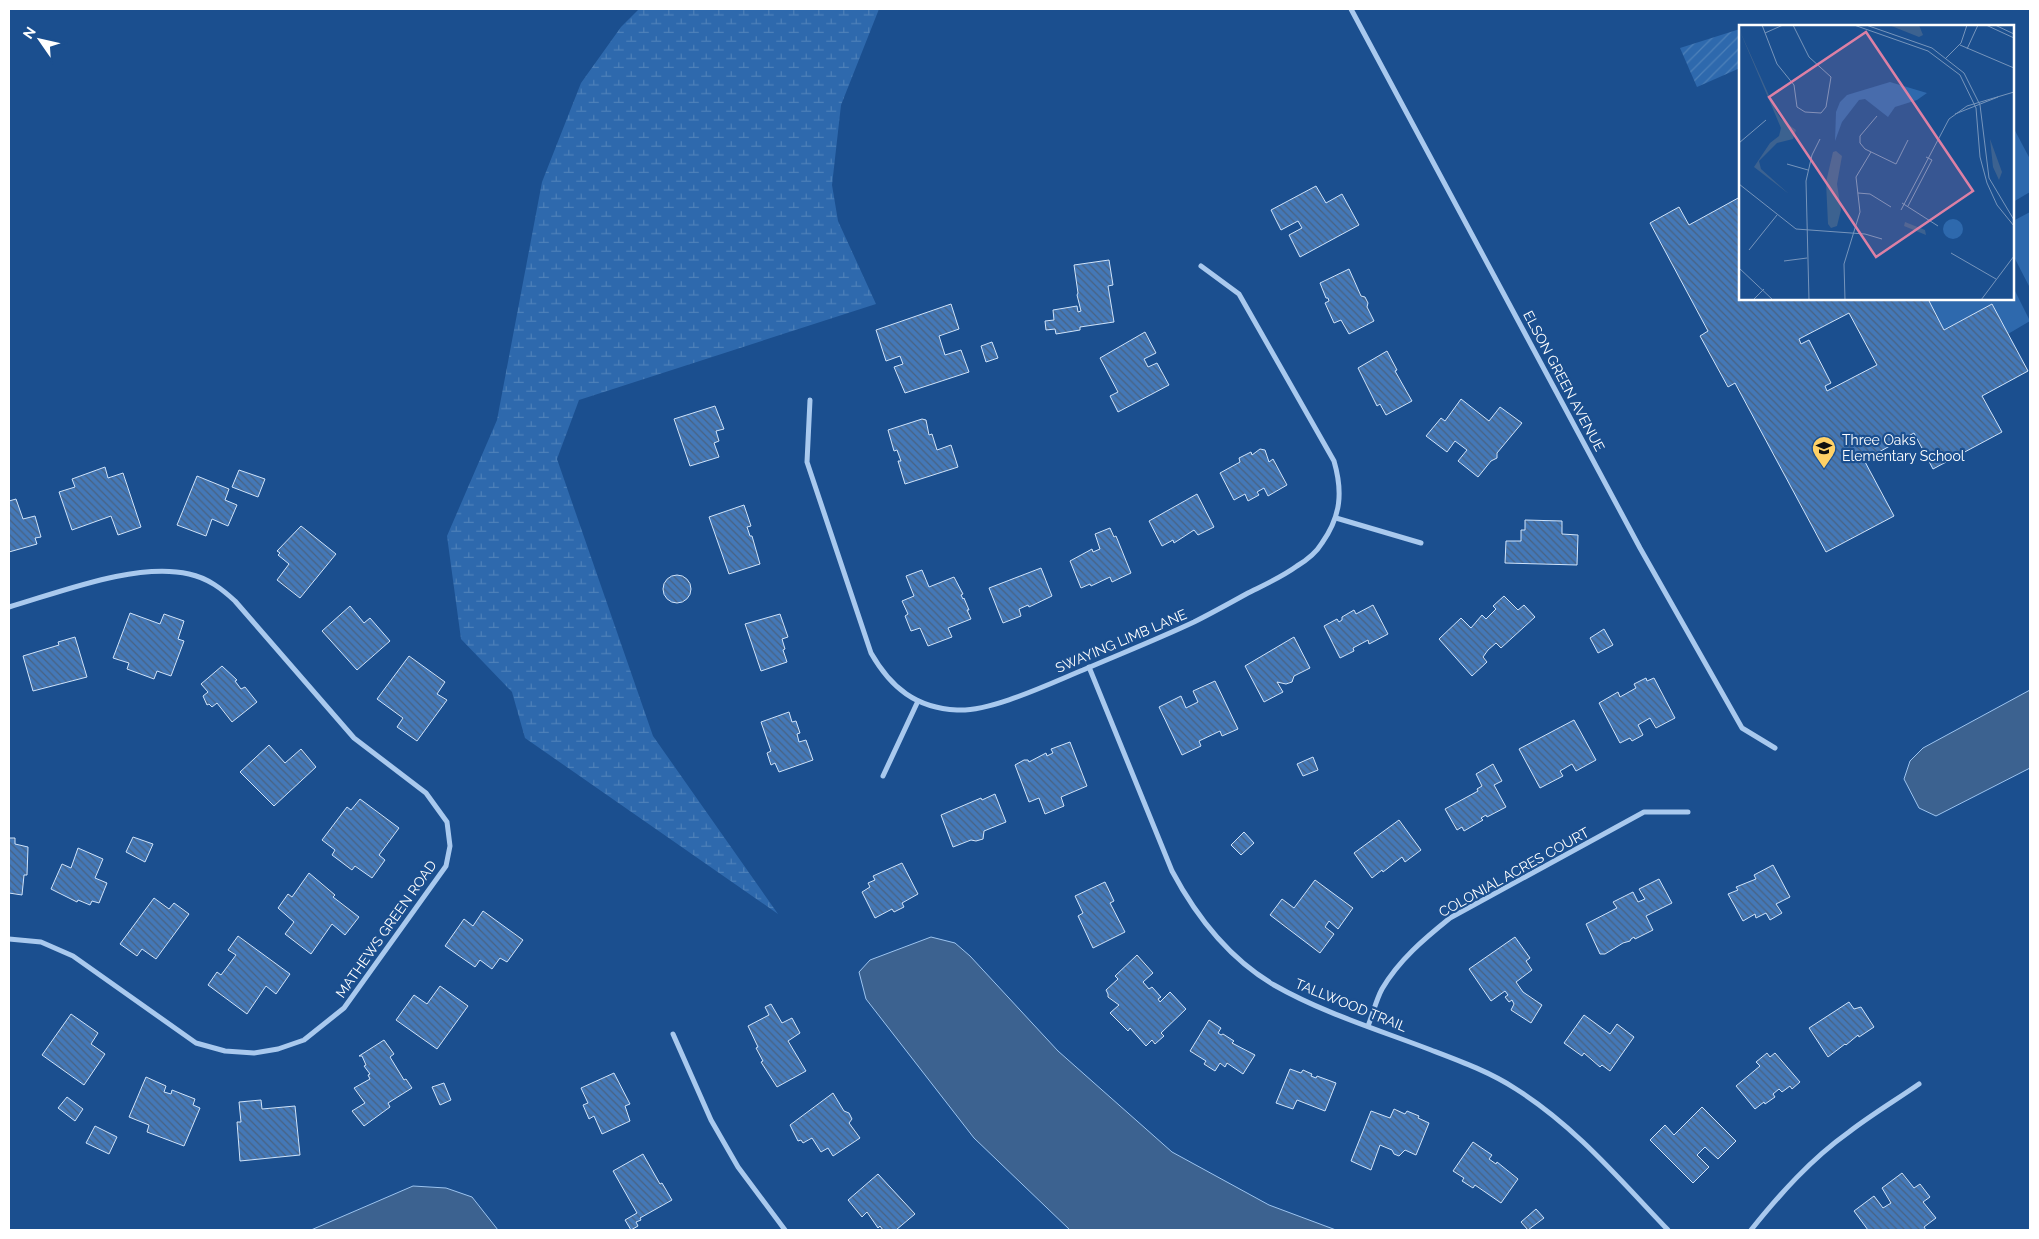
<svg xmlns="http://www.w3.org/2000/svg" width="2039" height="1239" viewBox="0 0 2039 1239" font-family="Raleway,sans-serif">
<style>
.wetland{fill:url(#wetland-marsh)}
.garden{fill:url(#garden-furrows)}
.pitch{fill:#2e69ad}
.water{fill:#3c6290;stroke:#9cc4f0}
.building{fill:url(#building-back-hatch);stroke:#cfe3fa;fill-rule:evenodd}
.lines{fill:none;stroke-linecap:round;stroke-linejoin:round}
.minor{stroke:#a9c9ee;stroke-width:5}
.labels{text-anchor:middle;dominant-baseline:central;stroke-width:4.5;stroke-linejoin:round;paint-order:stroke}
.street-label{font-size:14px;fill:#fff;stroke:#1b4f8f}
.poi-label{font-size:14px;fill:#fff;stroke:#1b4f8f;text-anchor:start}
.inset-road{fill:none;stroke:#7695bc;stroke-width:1}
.view{fill:#dd80a5;fill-opacity:0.15;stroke:#dd80a5;stroke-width:2.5}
.inset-edge{fill:none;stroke:#fff;stroke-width:2.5}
</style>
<defs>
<pattern id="wetland-marsh" width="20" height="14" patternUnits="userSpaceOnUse" patternTransform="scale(1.25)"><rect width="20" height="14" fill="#2e69ad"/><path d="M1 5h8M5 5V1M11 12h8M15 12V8" fill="none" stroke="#4d80b9"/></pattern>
<pattern id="garden-furrows" width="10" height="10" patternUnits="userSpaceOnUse" patternTransform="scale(1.25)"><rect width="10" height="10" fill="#2e69ad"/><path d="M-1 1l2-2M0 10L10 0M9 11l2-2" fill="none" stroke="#4d80b9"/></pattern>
<pattern id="building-back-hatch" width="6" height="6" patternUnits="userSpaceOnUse" patternTransform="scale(1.25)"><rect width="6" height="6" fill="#4478b7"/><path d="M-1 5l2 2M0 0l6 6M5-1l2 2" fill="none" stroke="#486282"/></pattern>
</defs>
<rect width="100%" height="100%" fill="#1b4f8f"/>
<path class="wetland" d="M639,9H879L841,105L832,185L838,221L876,304L579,400L557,459L653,736L778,914L525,738L512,692L461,639L447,536L497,420L542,182L581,83L621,27Z"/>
<path class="garden" d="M1740,29V68L1697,87L1680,48Z"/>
<g class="pitch">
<path d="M2013,127L2030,159V192L2013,202Z"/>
<path d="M2030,212V288L2013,255V221Z"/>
<path d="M2013,287L2030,321L2008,334L1992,304L1944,330L1928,299H2013Z"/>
</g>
<g class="water">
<path d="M2030,690V768L1936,816L1919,808L1904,779L1910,761L1923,748Z"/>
<path d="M931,937L955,943L970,956L1058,1051L1172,1152L1269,1205L1336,1230H1070L974,1138L866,999L859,972L870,960Z"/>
<path d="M413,1186L446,1188L472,1197L498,1230H311Z"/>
</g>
<g class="building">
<path d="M1316,186L1326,203L1342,194L1359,225L1300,257L1289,235L1302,228L1298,221L1281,230L1271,210Z"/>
<path d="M1740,197V299H1928L1944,330L1992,304L2028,371L1982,396L2002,432L1933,469L1914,433L1864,460L1894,516L1826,552L1735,383L1728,387L1700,336L1708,331L1650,223L1679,207L1689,225ZM1849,313L1877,365L1827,391L1825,386L1831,383L1809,340L1801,344L1799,339Z"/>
<path d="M1109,260L1113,285L1108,286L1114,322L1080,327V330L1056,334L1055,329L1046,330L1045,321L1054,320L1053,310L1077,306L1078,312L1081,311L1077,295L1078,293L1074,265Z"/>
<path d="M1349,269L1361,296L1365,297L1368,303L1367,307L1374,321L1349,334L1341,320L1334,323L1325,303L1329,301L1328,298H1326L1320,283Z"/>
<path d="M951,304L959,329L939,336L945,355L961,350L969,372L905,393L894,367L903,364L900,356L886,361L876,330Z"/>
<path d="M1145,332L1156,353L1144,359L1148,367L1157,363L1169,385L1118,412L1110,396L1118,392L1100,358Z"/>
<path d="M992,342L998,358L986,362L981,346Z"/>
<path d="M1387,351L1397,370L1395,371L1412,401L1386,415L1380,404L1377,406L1358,368Z"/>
<path d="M1461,399L1489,421L1500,407L1522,423L1497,453V458L1491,461L1478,477L1458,461L1467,450L1455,441L1447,452L1426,436L1441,418L1445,421Z"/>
<path d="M715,406L724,429L716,431L719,441L714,443L719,457L690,466L674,419Z"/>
<path d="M922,419L926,420L929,435L932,434L937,450L951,445L958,467L905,484L898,461H901L897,450L894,451L888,430Z"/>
<path d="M1260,449L1265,450L1269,462L1273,459L1287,485L1268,496L1264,488L1257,492L1259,495L1248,501L1245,494L1234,500L1220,473L1240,462L1239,458L1251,452L1252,455Z"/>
<path d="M105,467L108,478L123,473L141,527L118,535L111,516L72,530L59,492L75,487L72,479Z"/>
<path d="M239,470L265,479L258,497L232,487Z"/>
<path d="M197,476L229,489L225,500L237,505L228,526L212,519L206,536L177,525Z"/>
<path d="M1197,494L1214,527L1198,535L1194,530L1174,543L1173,540L1162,546L1149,521Z"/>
<path d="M16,499L23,519L35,516L41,537L35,538L37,544L9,552V501Z"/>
<path d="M744,505L751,526L747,527L750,536H752L760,564L729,574L709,517Z"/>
<path d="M1525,520L1562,521V534L1578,535L1577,565L1505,563L1506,541H1521V530H1525Z"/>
<path d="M301,526L336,554L300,598L277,580L289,564L278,555L280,553L277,551Z"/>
<path d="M1110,528L1114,537L1116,536L1131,573L1112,582L1110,577L1091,586L1090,584L1081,588L1070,561L1092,549L1093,552L1100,549L1095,534Z"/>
<path d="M1041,568L1052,596L1029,607L1028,605L1019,609L1021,616L1003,623L989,588Z"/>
<path d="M922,570L929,587L954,577L963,594L961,595L963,599L964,598L969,610H967L971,619L948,628L952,637L928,646L920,628L911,631L905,616L908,614L902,601L914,596L906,576Z"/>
<circle cx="677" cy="589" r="14"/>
<path d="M1504,596L1518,610L1524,605L1535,617L1501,648L1496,643L1488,650L1483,657L1487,662L1472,676L1439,639L1461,618L1471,628L1482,615L1486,619L1496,609L1493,606Z"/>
<path d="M1373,605L1388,634L1369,644L1368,640L1353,648L1354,651L1340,658L1324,626L1337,619L1339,622L1342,620V617L1354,610L1356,614Z"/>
<path d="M350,606L364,623L370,618L390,641L357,670L322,631Z"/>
<path d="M130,613L160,624L164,614L184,621L178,639L184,641L171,676L157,671L154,679L127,669L129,663L113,658Z"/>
<path d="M780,614L788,637L782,639L785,649L783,650L787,662L761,671L745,624Z"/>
<path d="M1604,629L1613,645L1598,653L1590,638Z"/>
<path d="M75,637L87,677L33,691L23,656L59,645L58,642Z"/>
<path d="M1294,637L1310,668L1294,676L1292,682L1286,684L1277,682L1283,692L1264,702L1245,666Z"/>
<path d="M409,656L445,682L437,694L447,700L417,741L397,727L403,718L377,699Z"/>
<path d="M222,666L237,680L235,681L241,689L245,687L257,702L232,722L217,703L212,707L209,704L207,705L203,696L208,692L201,684Z"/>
<path d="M1646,678L1647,681L1654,678L1675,718L1656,728L1650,718L1638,725L1643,735L1632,741L1630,738L1620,743L1599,703L1618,692L1620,697L1636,688L1634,684Z"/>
<path d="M1215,681L1238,729L1222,736L1220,731L1199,741L1201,746L1182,755L1159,707L1181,696L1186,708L1198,702L1193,691Z"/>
<path d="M789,712L792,722L796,721L800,733L797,734L799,742L806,740L813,760L779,772L775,763L771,765L767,753L771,751L761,722Z"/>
<path d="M1574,720L1596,760L1576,771L1572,764L1560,771L1563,776L1540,788L1519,749Z"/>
<path d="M1070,742L1087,786L1061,797L1064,806L1045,814L1039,798L1029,802L1015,765L1024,760H1028L1029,762L1046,753L1047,756L1053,753L1051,749Z"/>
<path d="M269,745L285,763L301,749L316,767L274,806L240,772Z"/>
<path d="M1313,757L1318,770L1303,776L1297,764Z"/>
<path d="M1493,764L1502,781L1494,785L1506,807L1487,817L1486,815L1481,818L1483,820L1464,831L1462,827L1457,830L1445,809L1478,791L1477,789L1482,786L1476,774Z"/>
<path d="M995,794L1006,822L984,831L983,839L976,841L971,840L953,847L941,815L981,798L982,800Z"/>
<path d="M360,799L399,828L379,855L385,860L372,878L355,866L352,870L332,855L335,850L322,840L347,807L351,810Z"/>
<path d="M1399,820L1421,850L1405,862L1402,857L1383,872L1382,870L1372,878L1354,853Z"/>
<path d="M1244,832L1254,843L1241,855L1231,845Z"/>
<path d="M133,837L153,844L145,862L126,852Z"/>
<path d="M9,838H15V844L28,847L27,875H24L22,895L9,893Z"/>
<path d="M78,848L103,859L95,878L107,883L99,903L92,901L90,905L78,900L77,902L51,889L62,864L71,868Z"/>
<path d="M902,863L918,894L902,903L904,907L894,912L892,909L875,918L862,892L870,887L868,883L875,880L873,876Z"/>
<path d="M1773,865L1790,897L1776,904L1782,913L1770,920L1766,913L1756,918L1755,914L1743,921L1728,894L1738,890L1736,887L1756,879L1754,875Z"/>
<path d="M309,873L335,895L333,897L359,917L345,935L332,924L311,954L285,934L294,922L278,908L288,894L292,897Z"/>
<path d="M1659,879L1672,903L1646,916L1653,930L1635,939L1634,937L1631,939L1630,941L1623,943L1605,954H1600L1586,924L1617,908L1613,902L1633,892L1638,902L1645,899L1639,889Z"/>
<path d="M1315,880L1353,908L1338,929L1329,921L1325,927L1334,934L1320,953L1270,915L1282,899L1294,908Z"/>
<path d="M1105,882L1114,901L1110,903L1125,932L1093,948L1078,916L1083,913L1075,896Z"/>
<path d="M154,898L169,909L174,903L189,914L156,959L142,949L137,956L120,944Z"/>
<path d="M483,911L523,940L507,962L500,958L492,969L480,960L475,967L445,946L464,919L473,926Z"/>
<path d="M238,936L290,974L276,994L266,986L247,1014L208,985L217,972L221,975L236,955L228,950Z"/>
<path d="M1515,937L1530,958L1526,961L1532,970L1516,982L1523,992L1542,1005L1531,1023L1511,1010L1514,1004L1512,1000L1509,1002L1505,997L1508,995L1505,991L1491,1001L1469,969Z"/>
<path d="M1137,955L1153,973L1143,982L1149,989L1152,987L1161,997L1158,999L1160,1002L1170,992L1186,1009L1161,1033L1164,1036L1155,1044L1152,1040L1146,1046L1130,1028L1128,1031L1110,1013L1119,1005L1108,997V994L1106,990L1118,979L1115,976Z"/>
<path d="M440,986L468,1006L437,1049L396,1020L414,995L427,1004Z"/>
<path d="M1849,1002L1854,1009L1861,1007L1874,1027L1859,1037L1858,1035L1846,1045L1845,1044L1828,1057L1809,1028Z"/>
<path d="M771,1004L782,1023L792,1018L800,1033L788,1041L806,1071L777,1087L761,1062L763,1061L756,1048L758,1047L748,1026L769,1015L765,1007Z"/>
<path d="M71,1014L98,1033L91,1044L105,1054L84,1085L42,1055Z"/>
<path d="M1584,1015L1610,1034L1617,1024L1634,1037L1610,1071L1602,1065L1600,1067L1584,1053L1582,1056L1564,1043Z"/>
<path d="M1209,1020L1221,1028L1218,1033L1221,1035L1223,1034L1234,1041L1232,1043L1255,1055L1243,1074L1227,1063L1225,1067L1220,1063L1215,1071L1204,1064L1206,1061L1190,1051Z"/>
<path d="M384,1040L394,1054L390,1057L404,1080L406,1079L412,1088L388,1103L390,1107L364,1126L352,1111L365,1103L354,1088L370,1079L368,1075L370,1074L364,1066L366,1065L362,1056H359Z"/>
<path d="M1767,1053L1770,1057L1775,1053L1800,1082L1792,1089L1790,1086L1782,1092L1779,1089L1773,1094L1775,1097L1765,1104L1764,1102L1755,1109L1736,1086L1760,1066L1756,1062Z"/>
<path d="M1290,1069L1301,1073L1303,1070L1312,1074L1311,1076L1316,1078L1317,1076L1336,1083L1325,1111L1297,1100L1293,1109L1276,1103Z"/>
<path d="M614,1073L630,1104L625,1106L630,1121L602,1134L594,1116L589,1119L583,1105L588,1103L581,1088Z"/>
<path d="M146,1077L166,1086L164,1092L171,1094L172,1090L195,1099L193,1105L200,1108L184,1146L147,1132L149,1125L129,1117Z"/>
<path d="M444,1083L451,1100L440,1105L432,1087Z"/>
<path d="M833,1093L844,1111L849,1113L852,1119L849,1123L860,1138L833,1156L828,1148L821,1152L812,1138L803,1143L801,1140L798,1141L790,1125Z"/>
<path d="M67,1097L83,1109L75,1121L58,1108Z"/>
<path d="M261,1100L262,1109L295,1106L300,1155L240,1161L237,1122H241L239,1102Z"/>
<path d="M1702,1107L1736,1141L1718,1159L1705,1147L1697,1155L1709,1167L1693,1183L1650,1140L1665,1125L1674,1135Z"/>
<path d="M1394,1109L1405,1114L1407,1111L1419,1116L1418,1118L1429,1123L1416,1155L1405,1150L1399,1156L1394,1154L1392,1150L1380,1145L1371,1170L1351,1161L1371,1111L1390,1118Z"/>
<path d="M95,1126L117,1137L109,1154L86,1143Z"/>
<path d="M1473,1142L1492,1155L1489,1159L1496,1164L1497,1162L1518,1179L1501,1203L1475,1185L1473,1188L1462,1181L1464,1178L1453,1171Z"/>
<path d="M643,1154L660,1184L662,1183L672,1200L640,1218L641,1220L636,1222L638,1226L631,1230L625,1220L637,1213L613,1171Z"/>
<path d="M1902,1173L1914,1188L1920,1184L1930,1197L1923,1202L1936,1218L1924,1227L1926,1230H1868L1854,1211L1874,1196L1883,1208L1891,1203L1882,1188Z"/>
<path d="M878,1174L915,1214L896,1230H883L880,1226L878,1228L867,1212L862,1217L848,1200Z"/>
<path d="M1536,1209L1544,1218L1528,1230L1521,1222Z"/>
</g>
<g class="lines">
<g class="minor">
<path d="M1351,9L1640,548L1742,728L1775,748"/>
<path d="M810,400L807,462L871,653C891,688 916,708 957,710C991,712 1051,683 1083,670C1120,654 1158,639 1194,622C1212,613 1230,603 1248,593C1264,585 1282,577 1297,566C1307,560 1316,553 1322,543C1341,516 1343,492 1334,461L1239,294L1201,266"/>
<path d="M1336,518L1421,543"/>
<path d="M9,607C61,592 136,562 189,574C208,578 222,589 235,601L354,738L426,793L447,822L450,846L446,866L344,1008L304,1040L278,1049L254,1053L225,1051L196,1043L73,956L41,942L9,939"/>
<path d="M1089,667L1172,871C1196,916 1230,959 1274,985C1323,1013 1379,1030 1431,1050C1460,1061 1490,1072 1516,1089C1576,1127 1620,1180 1668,1230"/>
<path d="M883,776L918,701"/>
<path d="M1368,1026C1373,1014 1376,1000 1382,989C1399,960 1424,939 1450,918L1644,812H1688"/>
<path d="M673,1034L711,1120L738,1167L785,1230"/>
<path d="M1751,1230C1780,1194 1811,1159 1849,1132C1871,1115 1896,1100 1919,1084"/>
</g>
</g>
<defs>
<g id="school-pin" transform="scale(1.25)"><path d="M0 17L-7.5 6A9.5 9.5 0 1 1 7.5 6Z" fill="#ffd166" stroke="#1b4f8f"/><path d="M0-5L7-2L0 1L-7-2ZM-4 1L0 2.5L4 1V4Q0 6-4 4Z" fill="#111"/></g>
</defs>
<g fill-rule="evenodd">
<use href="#school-pin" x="1824" y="448"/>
</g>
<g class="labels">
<g class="street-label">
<text transform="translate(1564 381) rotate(62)">ELSON GREEN AVENUE</text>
<text transform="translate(1121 641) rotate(-23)">SWAYING LIMB LANE</text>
<text transform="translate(1514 872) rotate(-29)">COLONIAL ACRES COURT</text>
<text transform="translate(386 929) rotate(-55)">MATHEWS GREEN ROAD</text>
<text transform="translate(1351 1005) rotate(22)">TALLWOOD TRAIL</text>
</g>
<g class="poi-label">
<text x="1842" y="440">Three Oaks<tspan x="1842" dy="16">Elementary School</tspan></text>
</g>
</g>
<g transform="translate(1739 25)">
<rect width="275" height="275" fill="#1b4f8f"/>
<path d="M151,57L188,68L178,75L156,82L149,92L126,74L120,75L103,97L96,116L97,87L101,77L108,70Z" fill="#2e69ad"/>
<path d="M204 204a10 10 0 1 1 20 0a10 10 0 1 1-20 0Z" fill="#2e69ad"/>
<path d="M150,0H180L184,10L180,12ZM0,4L37,86L42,94L57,105L54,114L38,118L20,136L22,144L50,169L15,142L31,118L40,111L42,103ZM251,114L263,147L260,155L254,142ZM97,126L103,131L98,159L102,185L98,201L92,203L89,199L87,157L94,127ZM166,197L186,205L187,210L165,201Z" fill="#3c6290"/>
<path class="inset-road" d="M23,0L38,39L55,60L58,82L66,87L82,88L87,82L92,52L70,32L54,0M115,0L189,26L221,50L237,83L241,132L248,158L258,180L275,201M127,0L193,23L225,48L241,80L250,153L275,195M247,0L275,13M256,0L275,9M26,8L44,0M221,20L275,43M228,24L239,0M206,34L222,18L228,0M216,89L259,72M138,91L121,111V118L126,124L157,139L169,115M0,118L27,95M48,139L69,145M0,159L57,204L126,209L143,214M119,168L131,169L152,182M163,178L199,201M169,181L193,135L187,132M162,185L210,94L228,81L275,67M10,225L38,190M212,228L257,254M45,236L68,233M0,243L34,275M14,275L25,264M70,275L67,156L73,130L81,114M106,275L105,239L121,187L117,152L132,127M242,275L275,231"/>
<path class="view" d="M127,7L234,166L137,232L30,72Z"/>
<rect width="275" height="275" class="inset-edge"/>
</g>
<rect width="2039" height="1239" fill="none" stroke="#ffffff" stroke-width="20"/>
<g transform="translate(40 40) rotate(304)" stroke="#1b4f8f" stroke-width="4" paint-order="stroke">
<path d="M0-4L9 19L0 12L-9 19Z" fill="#ffffff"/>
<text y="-8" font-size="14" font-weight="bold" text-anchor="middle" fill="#ffffff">N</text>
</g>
</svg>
